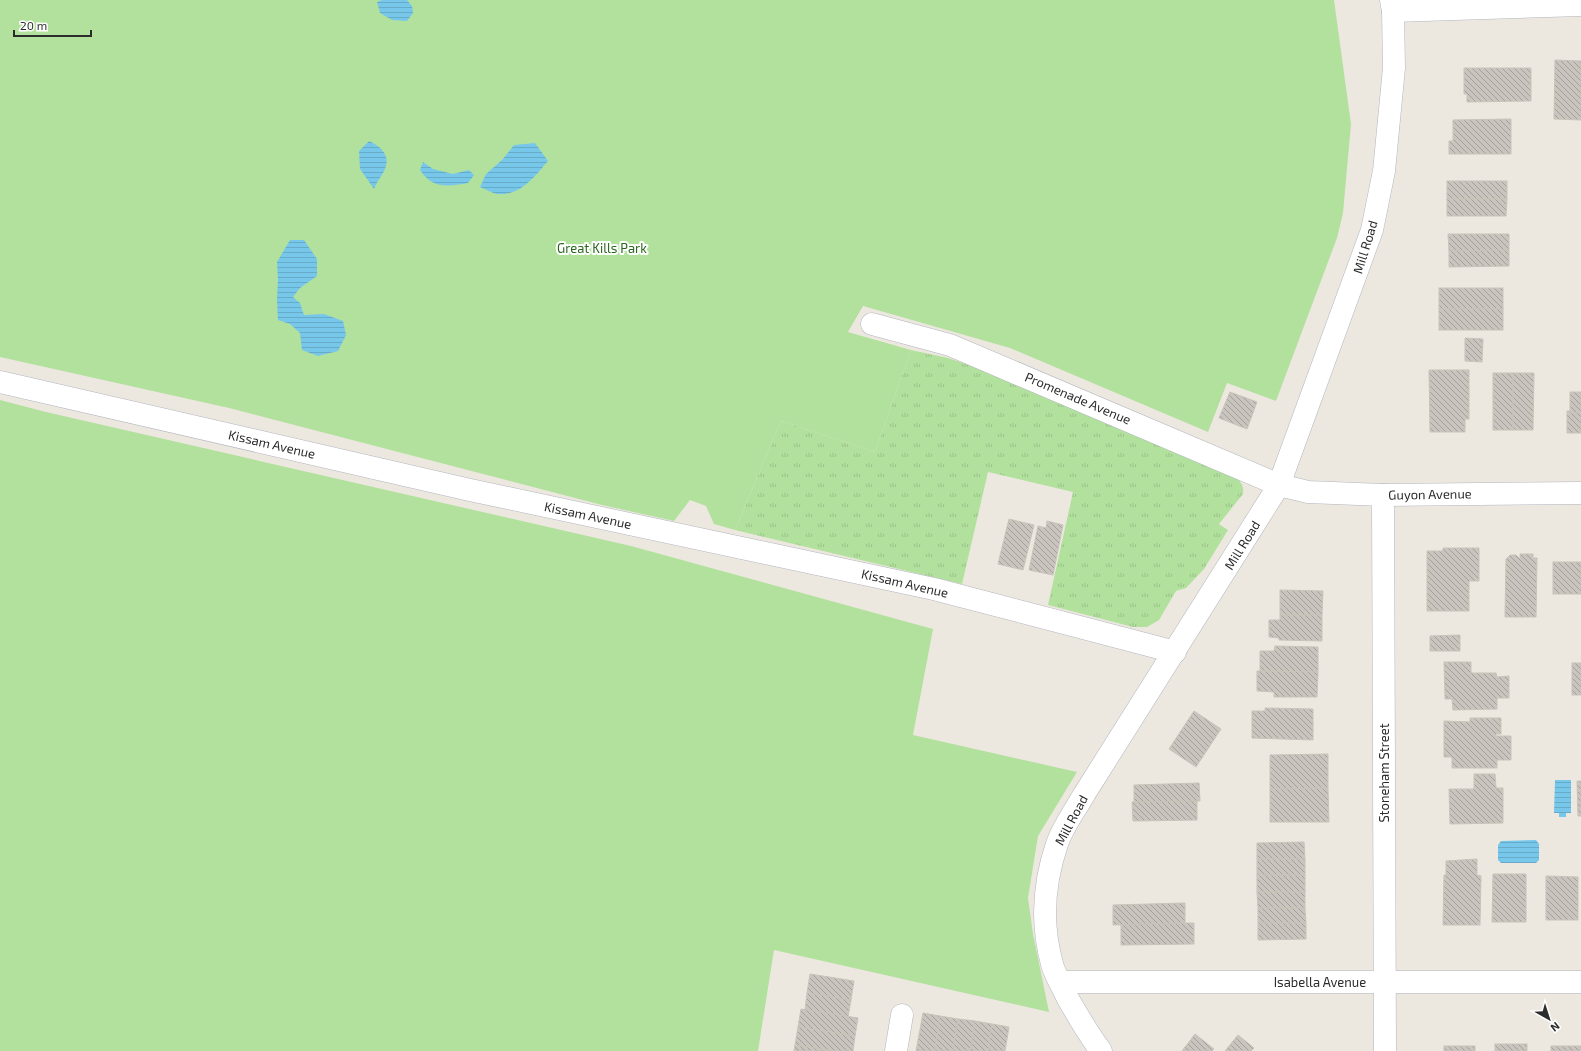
<svg xmlns="http://www.w3.org/2000/svg" width="1581" height="1051" viewBox="0 0 1581 1051" font-family="'Exo 2',sans-serif">
<style>
.grass{fill:url(#grass-tufts)}
.park{fill:#b2e19e}
.water{fill:url(#water-rules)}
.building{fill:url(#building-back-hatch);stroke:#c9c4b9}
.lines{fill:none;stroke-linecap:round;stroke-linejoin:round}
.street-casing{stroke:#b2b5bf;stroke-width:23}
.secondary-casing{stroke:#b2b5bf;stroke-width:23}
.street{stroke:#fff;stroke-width:22}
.secondary{stroke:#fff;stroke-width:22}
.labels{text-anchor:middle;dominant-baseline:central;stroke-width:4;stroke-linejoin:round;paint-order:stroke}
.street-label{font-size:13px;fill:#2c2c2c;stroke:#fff}
.park-label{font-size:13px;fill:#2a671e;stroke:#fff}
</style>
<defs>
<pattern id="grass-tufts" width="24" height="20" patternUnits="userSpaceOnUse"><rect width="24" height="20" fill="#b2e19e"/><path d="M3 7l-1-3M5 7V3M7 7l1-3M15 17l-1-3M17 17v-4M19 17l1-3" fill="none" stroke="#99c188"/></pattern>
<pattern id="water-rules" width="6" height="5" patternUnits="userSpaceOnUse"><rect width="6" height="5" fill="#77c7ea"/><path d="M0 2.5h6" fill="none" stroke="#67abc9"/></pattern>
<pattern id="building-back-hatch" width="6" height="6" patternUnits="userSpaceOnUse"><rect width="6" height="6" fill="#c9c4be"/><path d="M-1 5l2 2M0 0l6 6M5-1l2 2" fill="none" stroke="#a39f9b"/></pattern>
</defs>
<rect width="100%" height="100%" fill="#ede8df"/>
<path class="grass" d="M911,350L948,358L1017,381L1238,479C1242,484 1244,487 1243,494L1219,524L1228,530L1204,569L1186,588L1176,591L1159,620L1147,627H1133L1048,605L1073,492L988,472L962,584L735,530L781,421L875,452Z"/>
<g class="park">
<path d="M0,0H1334L1351,124L1343,213L1337,238L1276,401L1227,383L1208,432L1010,348L863,306L848,332L911,350L875,452L781,421L735,530L714,524L706,506L690,500L674,521L602,505L229,408L0,357Z"/>
<path d="M0,400L46,412L631,546L933,629L913,735L1077,772L1038,836L1028,898L1033,934L1049,1012L774,950L758,1051H0Z"/>
</g>
<g class="water">
<path d="M382,0H407L412,6L413,13L407,21L392,20L380,13L377,2Z"/>
<path d="M369,141C380,146 391,155 385,169C382,176 377,181 374,189L360,169L359,151Z"/>
<path d="M535,143L548,161C534,177 521,196 497,194C492,193 485,189 480,187L486,174L502,160L514,145Z"/>
<path d="M423,162L433,169L453,174L469,170L474,175L468,183C448,186 433,190 420,170Z"/>
<path d="M290,240H304L317,259V276L300,288L293,297L300,303L304,315L324,314L343,321L346,335L338,351L318,356L302,350L300,333L290,324L278,320L277,299L278,279L277,262Z"/>
<path d="M1555,780H1571V813H1566V817H1559V813H1554Z"/>
<path d="M1536,840L1539,844V860L1536,863H1501L1498,860V845L1501,841Z"/>
</g>
<g class="building">
<path d="M1555,60L1581,61V120L1554,119Z"/>
<path d="M1464,68H1531V101L1467,102V94H1464Z"/>
<path d="M1511,119V154H1449V141H1453V120Z"/>
<rect x="1447" y="181" width="60" height="18"/>
<path d="M1447,199H1507L1506,216H1447Z"/>
<path d="M1448,234H1509V250L1449,251Z"/>
<path d="M1509,250V266L1449,267V251Z"/>
<rect x="1439" y="288" width="64" height="21"/>
<rect x="1439" y="309" width="64" height="21"/>
<path d="M1465,338L1483,339L1482,362L1465,361Z"/>
<path d="M1429,370H1469V419H1465V432H1430Z"/>
<rect x="1493" y="373" width="20" height="57"/>
<path d="M1513,373H1534L1533,430H1513Z"/>
<path d="M1230,392L1257,402L1247,429L1219,418Z"/>
<rect x="1570" y="392" width="11" height="21"/>
<path d="M1567,411H1570V413H1581V433H1567Z"/>
<path d="M1009,519L1034,525L1023,570L998,564Z"/>
<path d="M1047,521L1063,525L1053,575L1029,570L1038,526L1046,528Z"/>
<path d="M1443,548H1479V581H1469V611H1427V551H1443Z"/>
<path d="M1520,554H1533V558H1537L1536,617H1505L1506,559L1510,555H1516L1520,559Z"/>
<rect x="1553" y="562" width="28" height="32"/>
<path d="M1280,590L1323,591L1322,615H1280Z"/>
<path d="M1280,615H1322V641L1279,640V638L1269,637V620H1280Z"/>
<path d="M1460,635V651H1430V636Z"/>
<path d="M1275,646L1318,647V672L1260,671V651H1274Z"/>
<path d="M1444,662H1471V673H1496L1497,677L1509,676V698H1497V709L1453,710L1452,699H1445Z"/>
<rect x="1572" y="663" width="9" height="32"/>
<path d="M1257,671L1318,672L1317,697H1274V692L1257,691Z"/>
<path d="M1265,708L1313,709V740L1252,738V711H1265Z"/>
<path d="M1194,711L1221,729L1196,767L1169,749Z"/>
<path d="M1470,718H1501V734H1496V736H1511V760H1497V768H1452V757H1444V721L1470,722Z"/>
<path d="M1328,754V788L1270,789V755Z"/>
<path d="M1474,774H1495L1496,788H1503V823L1450,824L1449,789H1474Z"/>
<path d="M1577,781H1581V816H1578Z"/>
<path d="M1199,783L1200,801L1134,802V785Z"/>
<path d="M1328,788L1329,822H1270V789Z"/>
<path d="M1197,801V820L1133,821L1132,802Z"/>
<path d="M1304,842L1305,859H1257V843Z"/>
<rect x="1257" y="859" width="48" height="16"/>
<path d="M1477,859V875L1481,876L1480,925H1443L1444,875H1446V861Z"/>
<path d="M1493,874H1526V922H1492Z"/>
<rect x="1257" y="875" width="48" height="17"/>
<path d="M1546,876L1578,877V920H1546Z"/>
<path d="M1257,892H1305V908H1258Z"/>
<path d="M1185,903V923L1113,925V905Z"/>
<path d="M1258,908H1305L1306,923H1258Z"/>
<path d="M1185,923H1194V944L1121,945V925Z"/>
<path d="M1258,923H1306V939L1258,940Z"/>
<path d="M810,974L854,981L851,1000L807,993Z"/>
<path d="M807,993L851,1000L848,1017L805,1010Z"/>
<path d="M801,1009L858,1018L855,1036L798,1027Z"/>
<path d="M923,1013L940,1016L935,1051H916Z"/>
<path d="M940,1016L958,1019L953,1051H935Z"/>
<path d="M958,1019L975,1021L970,1051H953Z"/>
<path d="M975,1021L992,1024L988,1051H970Z"/>
<path d="M992,1024L1009,1027L1005,1051H988Z"/>
<path d="M798,1027L855,1036L853,1051H833L795,1045Z"/>
<path d="M1195,1034L1214,1049L1212,1051H1182Z"/>
<path d="M1238,1035L1254,1048L1251,1051H1225Z"/>
<rect x="1495" y="1044" width="32" height="7"/>
<path d="M795,1045L833,1051H794Z"/>
<rect x="1444" y="1046" width="31" height="5"/>
<rect x="1551" y="1046" width="30" height="5"/>
</g>
<g class="lines">
<g class="street-casing">
<g id="street">
<path d="M1393,11L1581,5"/>
<path d="M872,324L950,345L1279,485L1372,230L1384,171L1394,68L1393,11L1391,0"/>
<path d="M0,382L470,490L934,589L1175,652"/>
<path d="M1383,495L1385,1051"/>
<path d="M1060,982H1581"/>
<path d="M896,1051L902,1015"/>
</g>
</g>
<g class="secondary-casing">
<path id="secondary" d="M1101,1051C1088,1034 1078,1016 1067,997C1062,986 1055,975 1052,964C1041,924 1044,882 1057,844C1063,826 1076,809 1085,793L1279,485L1308,492L1383,495L1581,493"/>
</g>
<use href="#street" class="street"/>
<use href="#secondary" class="secondary"/>
</g>
<g class="labels">
<g class="street-label">
<text transform="translate(1365 247) rotate(-73)">Mill Road</text>
<text transform="translate(1078 398) rotate(23)">Promenade Avenue</text>
<text transform="translate(272 444) rotate(13)">Kissam Avenue</text>
<text transform="translate(1430 494) rotate(-1)">Guyon Avenue</text>
<text transform="translate(588 515) rotate(12)">Kissam Avenue</text>
<text transform="translate(1242 545) rotate(-58)">Mill Road</text>
<text transform="translate(905 583) rotate(13)">Kissam Avenue</text>
<text transform="translate(1384 773) rotate(-90)">Stoneham Street</text>
<text transform="translate(1071 820) rotate(-62)">Mill Road</text>
<text x="1320" y="982">Isabella Avenue</text>
</g>
<g class="park-label">
<text x="602" y="248">Great Kills Park</text>
</g>
</g>
<g transform="translate(1549 1019) rotate(141)" stroke="#ffffff" stroke-width="3" paint-order="stroke">
<path d="M0-3L7 15L0 10L-7 15Z" fill="#2c2c2c"/>
<text y="-6" font-size="11" font-weight="bold" text-anchor="middle" fill="#2c2c2c">N</text>
</g>
<path d="M14 30v6h77v-6" fill="none" stroke="#2c2c2c" stroke-width="2"/>
<text x="20" y="30" font-size="12" fill="#2c2c2c" stroke="#ffffff" stroke-width="3" paint-order="stroke">20 m</text>
</svg>
